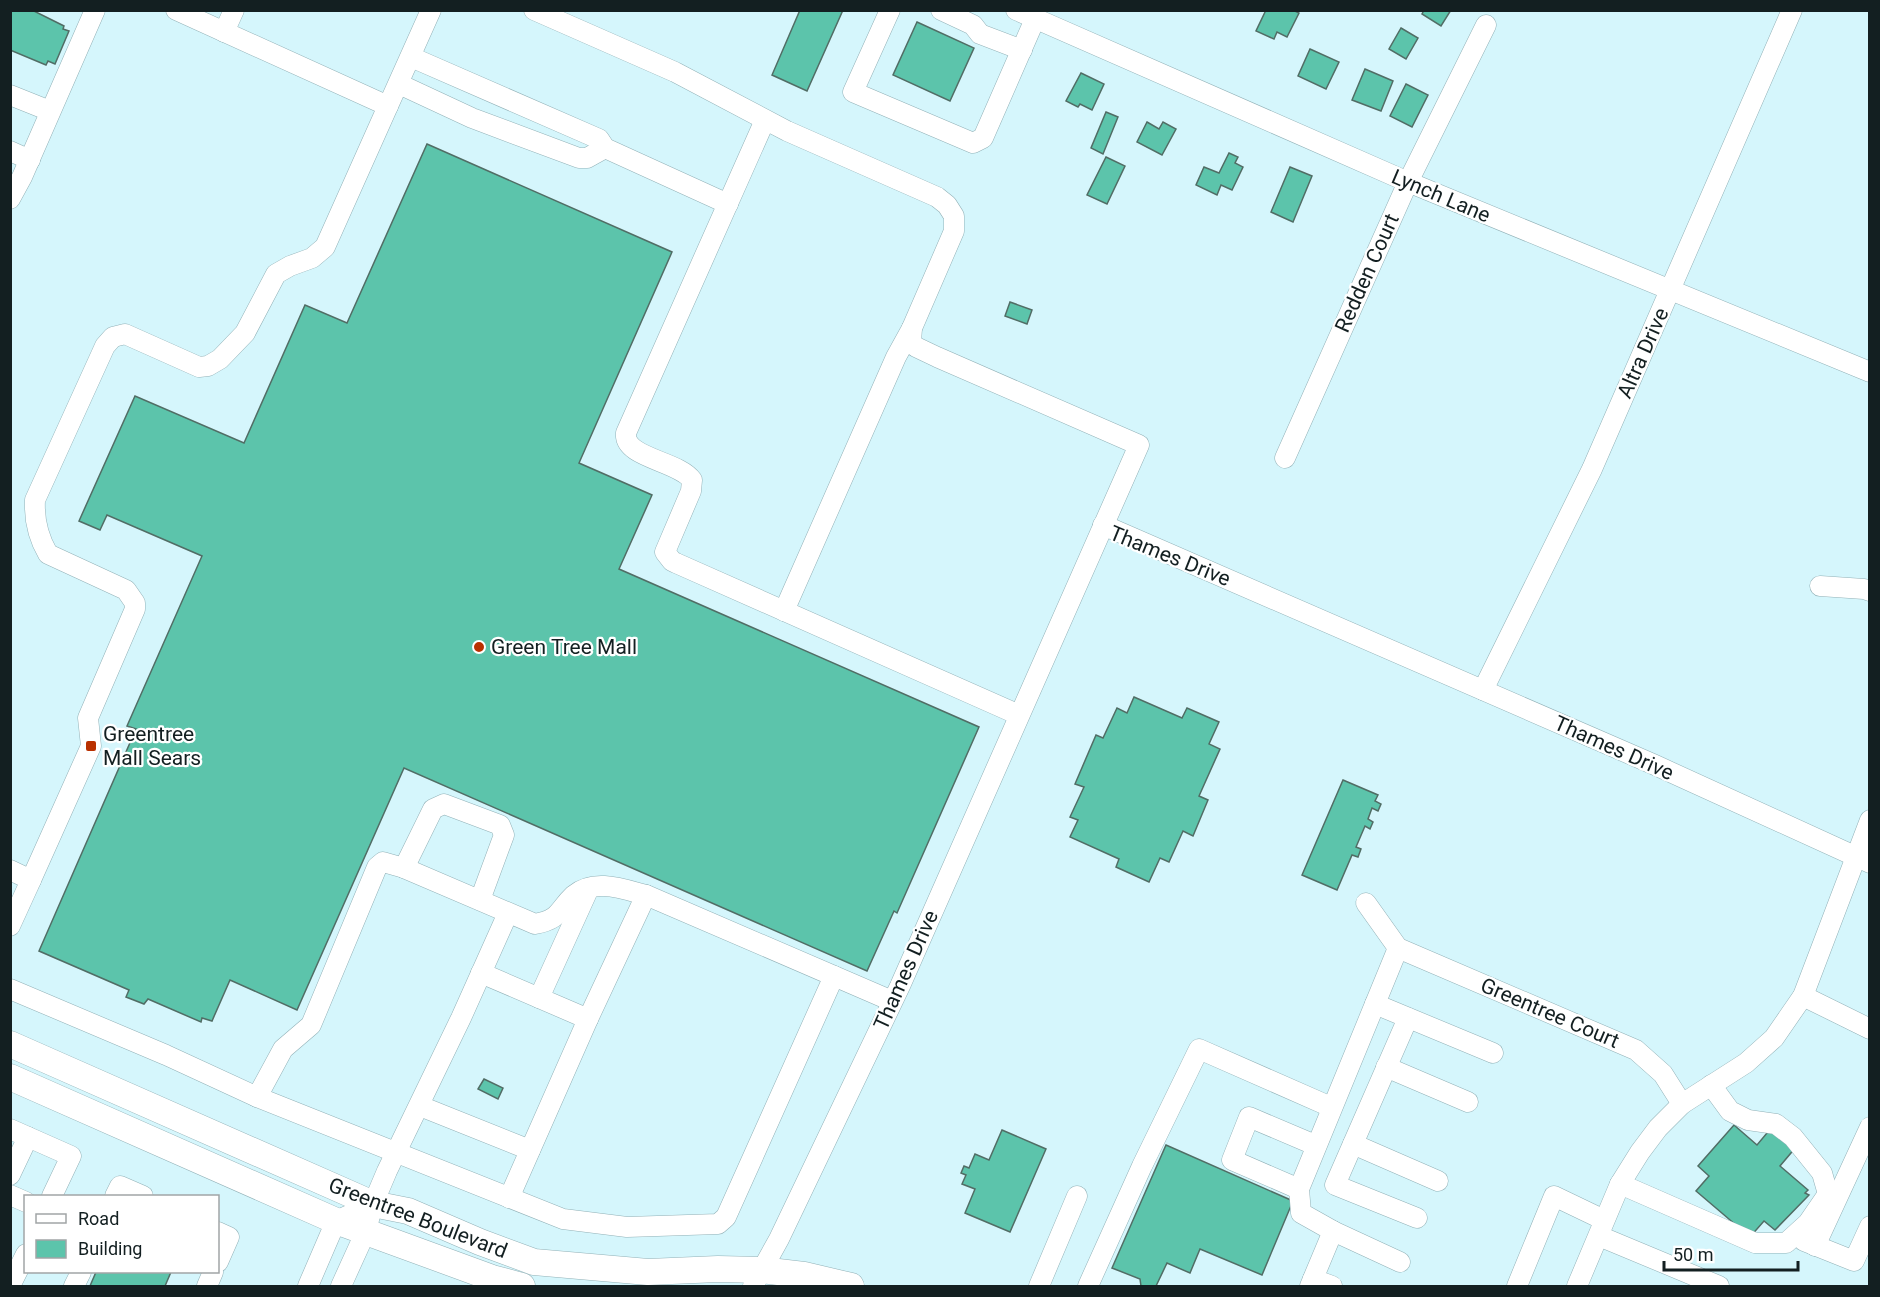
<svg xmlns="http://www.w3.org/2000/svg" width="1880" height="1297" viewBox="0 0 1880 1297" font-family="Roboto,sans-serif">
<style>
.building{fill:#5cc4ab;stroke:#516d65;stroke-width:1.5}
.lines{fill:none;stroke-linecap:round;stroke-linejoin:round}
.minor-casing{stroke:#92b1b7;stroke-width:21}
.major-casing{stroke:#92b1b7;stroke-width:27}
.minor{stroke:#fff;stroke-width:20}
.major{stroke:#fff;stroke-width:26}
.poi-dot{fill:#b93000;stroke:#fff;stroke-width:2}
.labels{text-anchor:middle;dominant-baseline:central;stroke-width:4.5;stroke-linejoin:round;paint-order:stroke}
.street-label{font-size:21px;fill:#131f21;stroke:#fff}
.poi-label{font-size:21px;fill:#131f21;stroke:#fff;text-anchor:start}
</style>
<rect width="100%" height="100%" fill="#d5f6fc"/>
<g class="building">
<path d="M10,10H32L64,26L63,29L69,31L55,64L48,61L46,65L10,50Z"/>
<path d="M800,10H843L807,91L772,75Z"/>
<path d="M1266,10H1293L1299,13L1287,37L1277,32L1274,39L1256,31Z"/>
<path d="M1424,10H1451L1441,26L1422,14Z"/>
<path d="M917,22L974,48L950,101L893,75Z"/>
<path d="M1401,28L1418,38L1406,59L1389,49Z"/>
<path d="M1310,49L1339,62L1326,89L1298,76Z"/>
<path d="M1365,69L1393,81L1381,111L1352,100Z"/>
<path d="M1081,73L1104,84L1092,110L1080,104L1078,107L1066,101Z"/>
<path d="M1406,84L1428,95L1412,127L1390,116Z"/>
<path d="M1106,112L1118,117L1103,154L1091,148Z"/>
<path d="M1147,122L1159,129L1163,122L1176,129L1162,155L1137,142Z"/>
<path d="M427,144L672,252L579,463L652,495L619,569L979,727L897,913L894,911L867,971L404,768L297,1010L230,980L212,1021L202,1018L201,1022L148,999L144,1004L126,997L129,990L39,951L136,729L127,726L202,556L107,515L100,530L79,521L135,396L244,443L305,305L347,323Z"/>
<path d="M1229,153L1238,157L1235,163L1243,167L1232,190L1221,185L1217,195L1196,185L1204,167L1219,173Z"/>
<path d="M1106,157L1125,166L1107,204L1087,195Z"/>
<path d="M1290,167L1312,176L1293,222L1271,212Z"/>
<path d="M1010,302L1032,310L1027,324L1005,316Z"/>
<path d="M1134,697L1182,718L1187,708L1219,722L1209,744L1220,749L1199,796L1208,800L1193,836L1183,831L1169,862L1160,858L1149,882L1116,867L1119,859L1070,837L1078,820L1070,817L1084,787L1075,784L1096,735L1103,738L1117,708L1127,713Z"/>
<path d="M1343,780L1378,795L1375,801L1381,804L1378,811L1372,808L1368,819L1373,822L1370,829L1365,826L1356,847L1361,849L1358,857L1352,855L1337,890L1302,875Z"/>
<path d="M484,1079L503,1088L498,1099L478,1089Z"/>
<path d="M1734,1125L1757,1145L1772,1127L1796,1147L1780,1166L1808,1190L1805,1193L1809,1195L1775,1230L1764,1221L1750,1237L1696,1191L1709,1176L1698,1166Z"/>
<path d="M1002,1130L1046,1149L1010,1232L965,1213L975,1189L962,1184L966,1175L961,1173L964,1166L969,1168L975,1154L989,1160Z"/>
<path d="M1166,1145L1293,1201L1262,1275L1200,1249L1190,1273L1167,1263L1156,1286H1141L1140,1279L1112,1268Z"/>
<path d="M96,1272H171L165,1286H90Z"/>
</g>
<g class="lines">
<g class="minor-casing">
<g id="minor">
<path d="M176,10L388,106L431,10"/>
<path d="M534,10L675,72L787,131L937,197L947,205L954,216V231L912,328L911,342L916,347L937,357L1139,445L900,986L779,1239L753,1286"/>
<path d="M890,10L853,92L973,143L983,138L1035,19"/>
<path d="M941,10L973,25L980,34L1022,50"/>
<path d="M1016,10L1408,182L1870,372"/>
<path d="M224,32L234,10"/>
<path d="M411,57L599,139L605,148L728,204"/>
<path d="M399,84L472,118L579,158H587L605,148"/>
<path d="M10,95L50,111"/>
<path d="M765,120L626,433C623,458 679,461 692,480L691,491L665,552L672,561L676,563L1019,715"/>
<path d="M10,151L30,160"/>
<path d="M10,199L22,177L95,10"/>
<path d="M1285,458L1408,182L1486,25"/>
<path d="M1103,525L1655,765L1870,863"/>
<path d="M1820,586L1864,589L1870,591"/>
<path d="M784,611L896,357L912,328"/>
<path d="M1483,690L1592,469L1792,10"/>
<path d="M404,868L433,809L444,804L500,825L504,835L480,900"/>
<path d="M10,870L31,880L91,746L88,718L135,609V603L126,590L48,554C38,537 34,520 35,500L105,346L113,337L125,334L199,367L208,366L220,359L245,333L276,274L290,266L312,258L325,247L388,106"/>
<path d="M1366,903L1398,948"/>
<path d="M10,926L31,880"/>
<path d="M1398,948L1636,1050L1663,1074L1682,1104"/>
<path d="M481,973L588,1019L509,1198"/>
<path d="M10,989L166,1055L257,1097L283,1049L311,1025L377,867L383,862L404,868L535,924C561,919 557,911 574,895C594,878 623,889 646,895L892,1001"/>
<path d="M1803,996L1870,1029"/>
<path d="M539,998L589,888"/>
<path d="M1375,1004L1493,1053"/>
<path d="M1408,1018L1335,1185L1417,1218"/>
<path d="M588,1019L646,895"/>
<path d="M1386,1067L1468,1102"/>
<path d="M257,1097L563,1219L627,1227L718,1224L726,1217L834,976"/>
<path d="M420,1106L530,1150"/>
<path d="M10,1129L71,1156L52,1196"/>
<path d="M1353,1144L1438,1181"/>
<path d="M10,1175L28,1137"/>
<path d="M1620,1184L1755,1243H1786L1808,1223L1828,1194L1822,1173L1793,1137L1776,1124L1748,1120L1730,1111L1711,1085"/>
<path d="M1299,1189L1232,1160L1249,1117L1315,1145"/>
<path d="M10,1195L26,1202"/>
<path d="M115,1196L120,1186L143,1196"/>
<path d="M1333,1231L1400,1262"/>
<path d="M218,1232L229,1237L218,1262"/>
<path d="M1599,1236L1719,1286"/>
<path d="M1804,1241L1854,1261L1870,1226"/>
<path d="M1815,1246L1870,1127"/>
<path d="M1313,1279L1332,1286"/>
<path d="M10,1286L26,1254"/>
<path d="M74,1286L81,1272"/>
<path d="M207,1286L213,1272"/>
<path d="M308,1286L336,1221L373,1204"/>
<path d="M341,1286L366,1231L373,1204L387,1171L461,1018L508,913"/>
<path d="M1039,1286L1077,1196"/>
<path d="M1088,1286L1142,1166L1199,1049L1331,1107"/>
<path d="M1310,1286L1333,1231L1301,1213L1299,1189L1398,948"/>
<path d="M1517,1286L1554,1196L1604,1220"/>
<path d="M1577,1286L1620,1184L1640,1152L1658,1128L1682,1104L1746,1063L1774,1038L1803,996L1870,820"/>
</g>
</g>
<g class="major-casing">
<g id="major">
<path d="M10,1044L373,1204L408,1211L480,1242L534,1262L648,1272L718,1269L761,1270L804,1275L851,1286"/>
<path d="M10,1077L336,1221L492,1278L522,1286"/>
</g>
</g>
<use href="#minor" class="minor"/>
<use href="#major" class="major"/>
</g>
<g class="poi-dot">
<circle cx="479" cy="647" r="6"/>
<rect x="85" y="740" width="12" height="12" rx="3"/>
</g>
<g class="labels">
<g class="street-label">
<text transform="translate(1441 196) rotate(23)">Lynch Lane</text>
<text transform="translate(1367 273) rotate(-66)">Redden Court</text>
<text transform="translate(1643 353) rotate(-66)">Altra Drive</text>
<text transform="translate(1170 556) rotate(22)">Thames Drive</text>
<text transform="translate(1614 748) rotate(24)">Thames Drive</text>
<text transform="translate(906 970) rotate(-66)">Thames Drive</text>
<text transform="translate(1550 1013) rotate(23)">Greentree Court</text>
<text transform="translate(418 1218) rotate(21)">Greentree Boulevard</text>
</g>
<g class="poi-label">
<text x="491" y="647">Green Tree Mall</text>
<text x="103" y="734">Greentree<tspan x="103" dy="24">Mall Sears</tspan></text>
</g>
</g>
<rect width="1880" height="1297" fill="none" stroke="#131f21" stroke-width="24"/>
<rect x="24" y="1195" width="195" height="78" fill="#ffffff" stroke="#a1a5a6" stroke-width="1.5"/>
<rect x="36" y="1214" width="30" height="9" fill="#ffffff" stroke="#a1a5a6" stroke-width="1.5"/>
<text x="78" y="1225" font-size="18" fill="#131f21">Road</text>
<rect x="36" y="1240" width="30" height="18" fill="#5cc4ab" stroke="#a1a5a6" stroke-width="1.5"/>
<text x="78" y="1255" font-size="18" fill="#131f21">Building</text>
<path d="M1664 1261v9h134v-9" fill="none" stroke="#131f21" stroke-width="3"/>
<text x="1673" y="1261" font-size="18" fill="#131f21" stroke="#ffffff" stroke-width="4.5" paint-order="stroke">50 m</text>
</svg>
